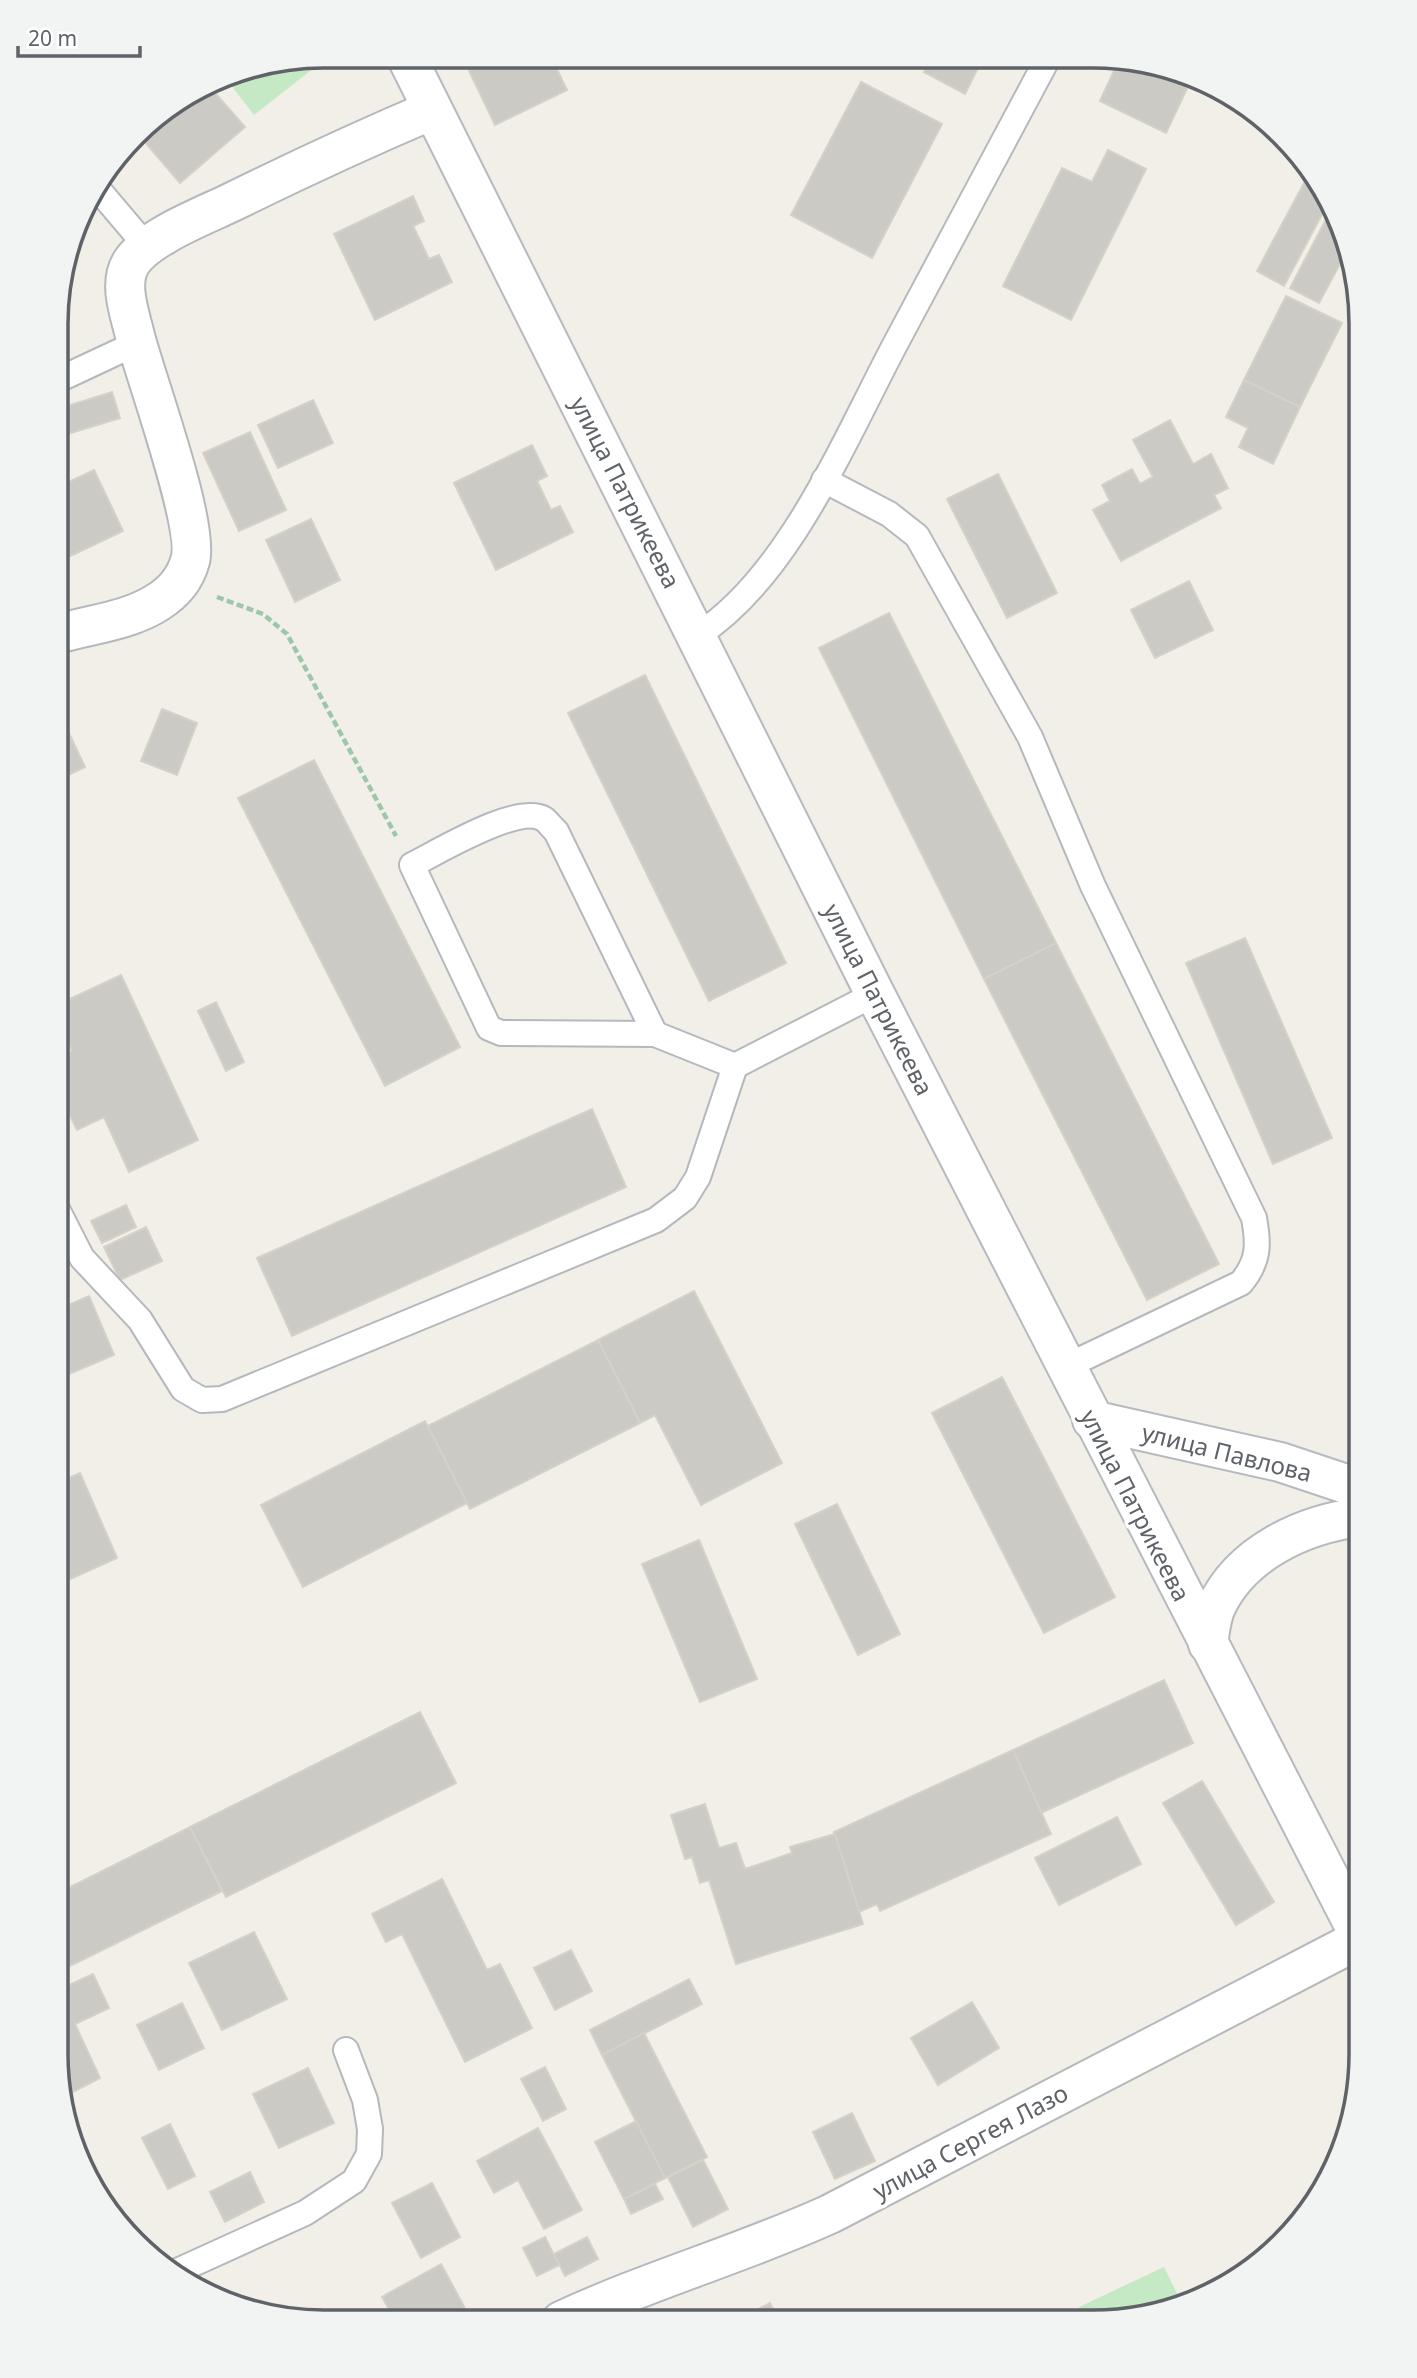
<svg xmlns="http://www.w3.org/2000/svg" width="1417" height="2378" viewBox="0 0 1417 2378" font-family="'Noto Sans',sans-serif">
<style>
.green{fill:#c5e8c5}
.building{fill:#cccac5;stroke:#d6d1c6;stroke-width:2}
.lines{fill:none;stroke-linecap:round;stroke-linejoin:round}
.lane-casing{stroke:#b5b8bc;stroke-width:28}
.street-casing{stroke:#b5b8bc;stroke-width:42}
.secondary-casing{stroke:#b6babf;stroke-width:42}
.path{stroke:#9cc7a9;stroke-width:4.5;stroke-dasharray:7 3.5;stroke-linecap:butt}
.lane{stroke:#fff;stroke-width:24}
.street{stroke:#fff;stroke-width:38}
.secondary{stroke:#fff;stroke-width:38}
.labels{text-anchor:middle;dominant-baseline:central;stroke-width:7;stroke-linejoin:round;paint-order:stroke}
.street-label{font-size:24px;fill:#5f6368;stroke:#fff}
.rim{fill:none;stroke:#5f6368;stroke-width:3.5}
</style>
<rect width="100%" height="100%" fill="#f1efe8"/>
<g class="green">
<path d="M314,58L319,64L254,115L224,76Z"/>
<path d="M1164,2267L1182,2304L1086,2322L1079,2307Z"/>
</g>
<g class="building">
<path d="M462,56L551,57L567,90L495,125Z"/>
<path d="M931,58H983L965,94L924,72Z"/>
<path d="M1120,58L1193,76L1166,133L1100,101Z"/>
<path d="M861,82L942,124L872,258L791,215Z"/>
<path d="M208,85L245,127L180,183L138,134L147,123Z"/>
<path d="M1108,150L1146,169L1071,320L1003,286L1062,168L1092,182Z"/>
<path d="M1310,172L1329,201L1284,286L1257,271Z"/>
<path d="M413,196L424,221L413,226L429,259L439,255L452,282L375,320L334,234Z"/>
<path d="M1332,208L1341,222L1347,251L1319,303L1290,288Z"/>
<path d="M1286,296L1342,323L1300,407L1244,380Z"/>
<path d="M1244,380L1300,407L1273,464L1239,447L1248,428L1226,417Z"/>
<path d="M112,392L120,418L58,437V409Z"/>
<path d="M313,400L333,443L278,468L258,425Z"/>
<path d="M1170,420L1193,464L1211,454L1228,488L1214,495L1221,508L1121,561L1093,510L1110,501L1102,485L1132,469L1140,484L1153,477L1133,440Z"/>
<path d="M250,432L286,510L239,531L203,453Z"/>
<path d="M532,445L547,476L537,481L551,510L560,506L573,532L496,570L454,483Z"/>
<path d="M94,470L123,531L58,562V487Z"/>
<path d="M998,474L1057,593L1007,618L947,499Z"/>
<path d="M311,519L340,580L295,602L266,540Z"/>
<path d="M1189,581L1213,630L1155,658L1131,610Z"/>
<path d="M889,613L1056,943L984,979L819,648Z"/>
<path d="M645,675L786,963L709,1001L568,713Z"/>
<path d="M162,709L197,723L177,775L141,761Z"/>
<path d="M58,710L85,767L58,780Z"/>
<path d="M314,760L460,1047L385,1086L238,798Z"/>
<path d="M1245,938L1332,1138L1273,1164L1186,963Z"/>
<path d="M1056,943L1219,1264L1147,1300L984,979Z"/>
<path d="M121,975L198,1140L129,1172L104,1117L77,1130L57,1089V1057L72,1051L57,1018V1005Z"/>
<path d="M216,1002L244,1062L226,1071L198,1011Z"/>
<path d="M592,1109L626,1187L292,1336L257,1258Z"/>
<path d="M126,1205L136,1227L102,1243L91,1221Z"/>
<path d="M146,1227L162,1261L120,1280L104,1247Z"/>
<path d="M694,1291L782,1463L701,1505L655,1415L640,1423L598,1340Z"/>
<path d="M89,1296L114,1355L57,1379V1310Z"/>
<path d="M598,1340L640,1423L470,1509L428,1426Z"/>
<path d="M1002,1377L1115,1597L1044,1633L932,1413Z"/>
<path d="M425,1421L467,1503L303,1587L261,1505Z"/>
<path d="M80,1473L117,1558L57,1585V1483Z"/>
<path d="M837,1504L900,1634L858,1655L795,1524Z"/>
<path d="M699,1540L757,1679L700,1702L642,1564Z"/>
<path d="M1361,1677V1703L1350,1683Z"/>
<path d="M1164,1680L1193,1743L1041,1813L1013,1750Z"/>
<path d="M420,1712L456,1783L226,1897L190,1827Z"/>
<path d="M1013,1750L1051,1834L880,1911L877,1904L859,1912L834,1832Z"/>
<path d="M1202,1781L1274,1902L1236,1925L1163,1803Z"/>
<path d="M705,1804L719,1848L736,1843L745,1869L792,1853L790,1847L835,1834L863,1924L736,1964L709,1880L700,1883L692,1857L685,1859L671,1815Z"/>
<path d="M1117,1817L1141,1864L1059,1905L1035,1858Z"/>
<path d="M190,1827L222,1891L56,1973V1894Z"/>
<path d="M442,1879L487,1970L500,1964L532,2028L465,2062L402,1934L386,1942L372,1914Z"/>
<path d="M254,1932L287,1999L222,2030L189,1963Z"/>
<path d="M571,1950L592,1991L555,2010L534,1968Z"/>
<path d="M93,1974L109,2008L75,2024L100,2078L67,2095L56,2054V1991Z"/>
<path d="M689,1979L702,2004L602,2055L590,2030Z"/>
<path d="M972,2002L999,2048L938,2085L911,2038Z"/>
<path d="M182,2003L204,2048L159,2070L137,2025Z"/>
<path d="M644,2033L707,2157L665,2178L602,2055Z"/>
<path d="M545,2067L566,2109L543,2121L521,2079Z"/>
<path d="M308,2068L334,2123L279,2148L253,2094Z"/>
<path d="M852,2113L875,2161L835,2179L813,2132Z"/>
<path d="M636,2121L665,2178L624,2199L595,2142Z"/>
<path d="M170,2124L195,2176L168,2189L142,2138Z"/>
<path d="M538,2128L582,2210L544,2229L518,2180L494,2193L477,2161Z"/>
<path d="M703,2160L728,2209L693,2227L668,2177Z"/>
<path d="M250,2172L264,2202L225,2222L210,2192Z"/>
<path d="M1328,2178L1317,2197L1311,2187Z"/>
<path d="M432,2183L460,2237L421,2258L392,2203Z"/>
<path d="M655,2184L663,2199L631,2214L624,2199Z"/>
<path d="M545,2237L559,2265L537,2276L523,2248Z"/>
<path d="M587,2237L598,2259L565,2276L554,2254Z"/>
<path d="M441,2264L467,2312L453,2320H395L382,2297Z"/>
<path d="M770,2303L779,2321H735Z"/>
</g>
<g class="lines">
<g class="lane-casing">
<g id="lane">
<path d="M97,188L147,247"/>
<path d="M58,380L137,343"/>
<path d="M824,480L889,514L917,536L1030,737L1093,886L1254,1218C1259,1245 1259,1261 1241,1283L1065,1367"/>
<path d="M698,635C790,576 847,434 898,339C948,245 998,152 1048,58"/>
<path d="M655,1034L556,831C552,828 548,822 544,819C518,803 438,852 412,865L489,1028L501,1033L655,1034L735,1066"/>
<path d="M57,1209L82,1258L140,1320L183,1389L202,1400L222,1399L656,1220L685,1198L698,1177L735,1066L875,994"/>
<path d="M173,2273L305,2213L354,2181L369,2154L370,2129L365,2100L346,2050"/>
</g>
</g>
<g class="street-casing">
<g id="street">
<path d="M58,634C91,624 129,621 158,602C174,592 185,579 190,561C201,528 146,379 135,336C130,314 118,284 131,263C146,238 203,216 230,203C297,170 364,139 432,110"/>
<path d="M561,2321C649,2280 742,2254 830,2214L1356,1941L1357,1930"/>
</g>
</g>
<g class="secondary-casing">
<g id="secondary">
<path d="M406,56L875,994L1360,1937"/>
<path d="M1092,1420L1280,1462L1361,1489"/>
<path d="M1208,1644C1210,1632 1211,1618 1216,1607C1241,1553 1303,1524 1361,1517"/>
</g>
</g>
<path class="path" d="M217,597L263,614L287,634L396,836"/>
<use href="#lane" class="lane"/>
<use href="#street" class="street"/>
<use href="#secondary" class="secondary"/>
</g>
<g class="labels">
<g class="street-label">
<text transform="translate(626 492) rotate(63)">улица Патрикеева</text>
<text transform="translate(879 999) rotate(63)">улица Патрикеева</text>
<text transform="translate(1227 1452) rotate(14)">улица Павлова</text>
<text transform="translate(1136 1505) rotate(63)">улица Патрикеева</text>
<text transform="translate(970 2141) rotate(-28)">улица Сергея Лазо</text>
</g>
</g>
<path d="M0 0H1417V2378H0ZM324 68H1093A256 256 0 0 1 1349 324V2054A256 256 0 0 1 1093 2310H324A256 256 0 0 1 68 2054V324A256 256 0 0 1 324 68Z" fill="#f2f3f3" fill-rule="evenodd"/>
<path class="rim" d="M324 68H1093A256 256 0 0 1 1349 324V2054A256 256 0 0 1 1093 2310H324A256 256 0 0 1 68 2054V324A256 256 0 0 1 324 68Z"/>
<path d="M18 46v10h122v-10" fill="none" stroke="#5f6368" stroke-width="3.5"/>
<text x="28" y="46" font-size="21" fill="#5f6368" stroke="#ffffff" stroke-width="5" paint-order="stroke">20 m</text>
</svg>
